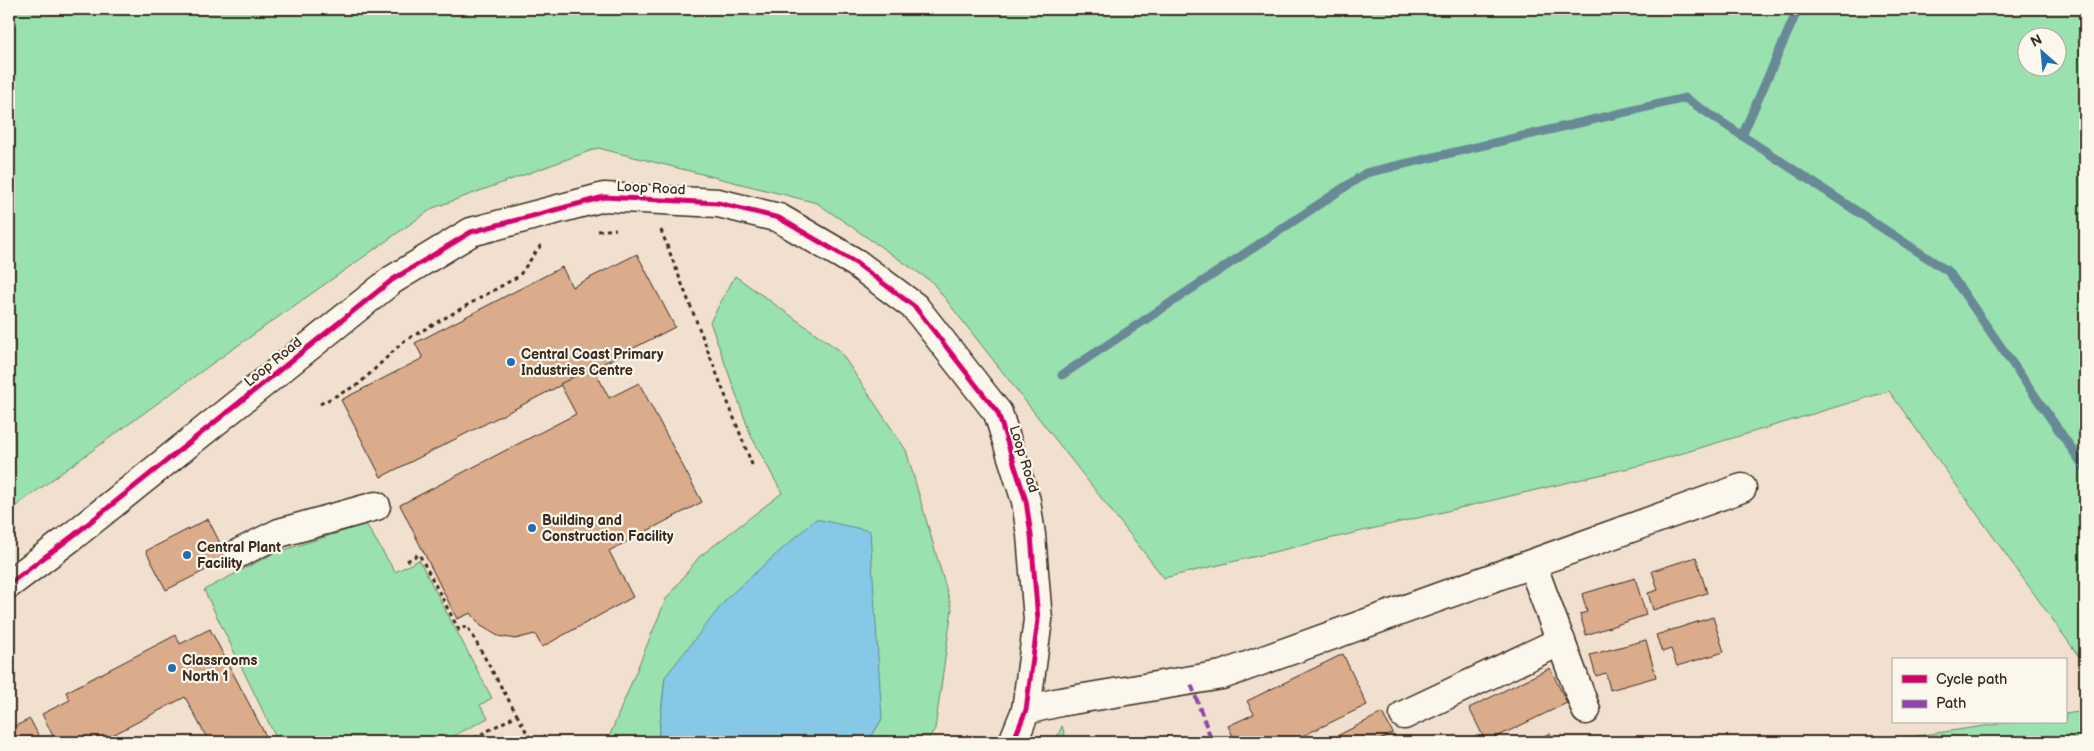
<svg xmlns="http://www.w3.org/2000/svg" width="2094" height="751" viewBox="0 0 2094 751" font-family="'Balsamiq Sans',sans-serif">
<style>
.built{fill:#f1e0cf}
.green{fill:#99e1af;stroke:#6a8666;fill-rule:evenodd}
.water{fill:#85c9e6;stroke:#678996}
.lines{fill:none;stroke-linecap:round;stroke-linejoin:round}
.stream{stroke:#678996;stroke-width:9}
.building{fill:#daac8c;stroke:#3b2a1e}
.minor-casing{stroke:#3b2a1e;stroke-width:31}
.path{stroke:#3b2a1e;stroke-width:3;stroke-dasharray:4 4;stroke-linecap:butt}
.minor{stroke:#fbf7ec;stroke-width:28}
.quiet{stroke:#8e44ad;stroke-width:4;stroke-dasharray:8 4;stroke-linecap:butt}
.cycleway-casing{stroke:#fbf7ec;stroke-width:8}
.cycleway{stroke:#d6006c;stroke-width:5}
.poi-dot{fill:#1f6fb2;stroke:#fbf7ec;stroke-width:2}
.labels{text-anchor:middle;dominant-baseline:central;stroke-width:4.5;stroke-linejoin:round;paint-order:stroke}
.street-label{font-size:14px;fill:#3b2a1e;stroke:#fbf7ec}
.poi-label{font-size:14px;font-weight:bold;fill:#3b2a1e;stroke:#fbf7ec;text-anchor:start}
</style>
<rect width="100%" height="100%" fill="#fbf7ec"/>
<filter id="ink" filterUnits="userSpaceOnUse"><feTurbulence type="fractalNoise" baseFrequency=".02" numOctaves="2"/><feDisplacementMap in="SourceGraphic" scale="10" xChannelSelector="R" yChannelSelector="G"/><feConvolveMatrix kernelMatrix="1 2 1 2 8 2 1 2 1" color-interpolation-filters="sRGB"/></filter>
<g filter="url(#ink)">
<path class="built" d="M598,148L817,203L932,282L992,354L1164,578L1650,463L1889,391L2085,665V711L2065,714V660H1893V722H2011L1876,742H9V511L206,368L433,208Z"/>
<g class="green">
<path d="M9,9H2085V665L1889,391L1650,463L1164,578L932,282L817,203L598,148L433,208L206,368L9,511ZM2026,38H2056V68H2026Z"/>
<path d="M735,276L839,350L906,450L952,609L935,729L926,742H868L882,719L665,677L658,742H607L666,599L699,557L782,493L751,436L710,322Z"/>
<path d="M366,524L395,572L419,560L492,698L480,705L488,718L442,742H278L204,590L274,553Z"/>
<path d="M2085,711V742H1876L2011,722H2065V714Z"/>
<path d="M1062,726L1067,742H1055Z"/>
</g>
<path class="water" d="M816,519L870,531L882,719L868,742H658L665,677L728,597Z"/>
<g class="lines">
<g class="stream">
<path d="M1742,136L1798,9"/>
<path d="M1062,375L1366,173L1685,98L1949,272L2085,468"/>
</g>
</g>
<g class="building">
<path d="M637,254L675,327L381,477L341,400L423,358L415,343L562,267L572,287Z"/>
<path d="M593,367L609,398L639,383L702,502L609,551L633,597L542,647L535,634L515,639L498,636L481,626L471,613L457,619L400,505L576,414L560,384Z"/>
<path d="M208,519L228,559L166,590L146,551Z"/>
<path d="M1696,557L1707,593L1653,610L1648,593L1658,590L1652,571Z"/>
<path d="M1635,578L1646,615L1586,635L1580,614L1587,612L1582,594Z"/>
<path d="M1713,617L1724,652L1677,666L1671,649L1662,652L1656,635Z"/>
<path d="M210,629L269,742H209L185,697L109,737L112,742H56L42,714L70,700L66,692L176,635L180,644Z"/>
<path d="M1646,640L1656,677L1610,690L1606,673L1596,676L1590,655Z"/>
<path d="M1343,654L1367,705L1290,742H1236L1228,726L1254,714L1247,701Z"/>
<path d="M1550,668L1567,703L1486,742L1469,708Z"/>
<path d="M1382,713L1393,733L1375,742H1325Z"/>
<path d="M30,719L42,742H9V729Z"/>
<path d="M1550,733L1555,742H1532Z"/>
</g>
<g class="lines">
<g class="minor-casing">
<g id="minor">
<path d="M237,554L279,533L376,506"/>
<path d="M1532,564L1586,710"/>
<path d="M9,584L74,535L392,280L471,232L604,197L718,203L779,218L856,263L915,307L998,413L1026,501L1031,535L1038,620L1026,710L1013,742"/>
<path d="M1026,710L1060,702L1222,675L1742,488"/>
<path d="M1404,715L1561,641"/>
</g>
</g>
<g class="path">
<path d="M661,230L753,467"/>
<path d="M598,231L616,229"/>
<path d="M320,404L359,384L404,341L519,276L541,245"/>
<path d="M407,561L419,554L459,630L467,626L517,715"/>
<path d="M467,742L517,715L532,742"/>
</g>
<use href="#minor" class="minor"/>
<path class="quiet" d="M1189,742L1211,739L1190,681"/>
<g class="cycleway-casing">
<path id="cycleway" d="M9,584L74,535L392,280L471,232L604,197L718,203L779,218L856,263L915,307L998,413L1026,501L1031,535L1038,620L1026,710L1013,742"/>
</g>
<use href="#cycleway" class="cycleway"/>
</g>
</g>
<g class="poi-dot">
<circle cx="511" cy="362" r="5"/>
<circle cx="532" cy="528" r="5"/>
<circle cx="187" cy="555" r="5"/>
<circle cx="172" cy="668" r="5"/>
</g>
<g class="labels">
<g class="street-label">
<text transform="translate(651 188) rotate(3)">Loop Road</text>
<text transform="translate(273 362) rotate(-39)">Loop Road</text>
<text transform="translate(1024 459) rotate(73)">Loop Road</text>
</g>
<g class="poi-label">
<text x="521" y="354">Central Coast Primary<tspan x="521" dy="16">Industries Centre</tspan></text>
<text x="542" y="520">Building and<tspan x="542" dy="16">Construction Facility</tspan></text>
<text x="197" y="547">Central Plant<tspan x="197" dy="16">Facility</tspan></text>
<text x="182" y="660">Classrooms<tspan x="182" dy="16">North 1</tspan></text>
</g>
</g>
<rect width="2094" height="751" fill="none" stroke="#fbf7ec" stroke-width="30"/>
<rect x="15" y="15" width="2064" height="721" fill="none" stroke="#3b2a1e" stroke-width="2" filter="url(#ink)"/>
<rect x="1892" y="658" width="175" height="65" fill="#fbf7ec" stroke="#aea59a"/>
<rect x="1902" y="675" width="25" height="8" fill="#d6006c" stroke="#aea59a"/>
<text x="1936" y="684" font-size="15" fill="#3b2a1e">Cycle path</text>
<rect x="1902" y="700" width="25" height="8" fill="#8e44ad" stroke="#aea59a"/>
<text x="1936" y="708" font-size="15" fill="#3b2a1e">Path</text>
<g transform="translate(2042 52) rotate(333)"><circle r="24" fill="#fbf7ec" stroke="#aea59a"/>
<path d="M0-4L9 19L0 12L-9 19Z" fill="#1f6fb2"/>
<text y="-8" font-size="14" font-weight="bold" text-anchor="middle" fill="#3b2a1e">N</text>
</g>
</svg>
